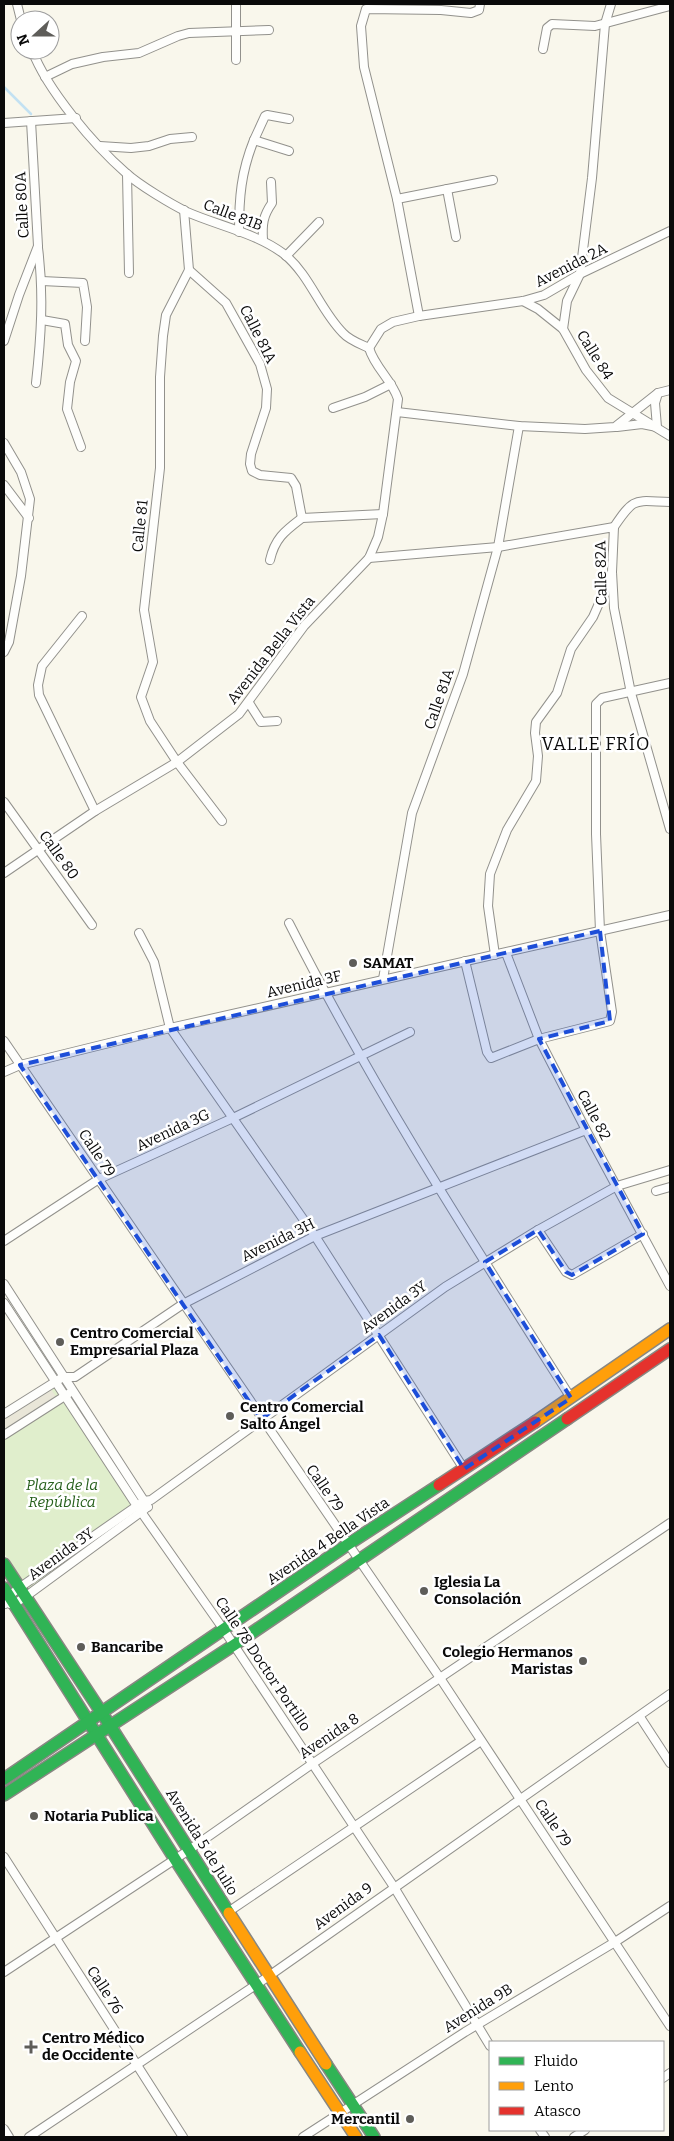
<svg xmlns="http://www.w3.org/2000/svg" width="674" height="2141" viewBox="0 0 674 2141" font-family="Bitter,serif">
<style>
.green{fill:#e0eecc}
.plaza{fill:#e9e6d8}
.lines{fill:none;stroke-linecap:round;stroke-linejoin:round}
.stream{stroke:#c3e1f2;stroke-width:2.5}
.street-casing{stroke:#92918c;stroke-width:10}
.fast-casing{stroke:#888782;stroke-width:14}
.slow-casing{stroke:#888782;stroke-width:14}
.jam-casing{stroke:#888782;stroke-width:14}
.street{stroke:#fefefc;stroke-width:8}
.fast{stroke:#30b455;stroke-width:11}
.slow{stroke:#ff9f0a;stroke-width:11}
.jam{stroke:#e5322d;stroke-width:11}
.marked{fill:#1d4ed8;fill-opacity:0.2;stroke:#1d4ed8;stroke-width:4;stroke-dasharray:10 6;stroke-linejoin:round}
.poi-dot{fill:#5e5d59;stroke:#fff;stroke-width:2}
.labels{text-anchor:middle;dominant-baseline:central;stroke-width:5;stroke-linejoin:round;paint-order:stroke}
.street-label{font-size:15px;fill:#0a0a0a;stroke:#fff}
.poi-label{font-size:15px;font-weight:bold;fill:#0a0a0a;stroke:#fff;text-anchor:start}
.park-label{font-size:15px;font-style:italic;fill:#27601c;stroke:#fff}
.quarter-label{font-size:18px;letter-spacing:1px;fill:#0a0a0a;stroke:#fff}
</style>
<rect width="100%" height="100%" fill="#f9f7ec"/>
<path class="green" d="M57,1379L142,1508L28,1591L4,1553V1412Z"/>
<path class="plaza" d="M49,1386L58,1400L4,1435V1414Z"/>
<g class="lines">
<path class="stream" d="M4,87L31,114"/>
<g class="street-casing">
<g id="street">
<path d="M17,4L21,20"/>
<path d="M543,49L547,28L552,24L595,26L670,6"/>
<path d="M32,50C47,90 94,145 126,173C139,185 171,204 187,212C219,226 256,233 284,254C310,275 320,310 343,333C349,340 360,344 369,348"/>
<path d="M236,60V4"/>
<path d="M45,77L72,64L103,57L139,53L178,36L189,33L269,30"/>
<path d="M4,123L76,118"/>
<path d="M254,140L265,116L267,115L289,119"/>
<path d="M100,146L131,148L149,146L170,139L192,137"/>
<path d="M127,174L129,273"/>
<path d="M447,189L456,237"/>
<path d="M397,199L493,180"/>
<path d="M184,210L189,270L166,315L163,336L160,377V468L144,610L153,662L141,697L150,721L177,762L222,821"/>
<path d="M239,232C239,198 241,172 254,140L289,151"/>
<path d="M263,240C262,224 263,216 272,203L271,182"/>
<path d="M286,256L319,222"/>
<path d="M189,270L226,303L260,364L267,389L266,408L251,454L250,464L252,471L260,475L291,478L296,486L302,518L383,514"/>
<path d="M42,281L83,283L87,307L85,341"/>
<path d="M523,301L538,309L563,329L586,370L608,398L670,436"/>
<path d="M419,316L397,199L364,67L361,26L366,9L441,10L471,13L479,10L480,4"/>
<path d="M42,320L65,324L68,345L76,361L70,382L67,409L81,447"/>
<path d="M563,329L567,301L580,274L592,178L605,24L611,4"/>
<path d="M4,341L19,295L38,246L31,121"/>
<path d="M369,348L381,329L393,322L419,316L523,301L544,295L580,274L670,231"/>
<path d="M36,383C41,338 44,294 38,248"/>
<path d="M333,408L365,397L391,384"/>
<path d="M397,412L519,426L585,429L615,427L658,393L670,390"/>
<path d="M617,427L642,424L657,427L655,403L658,393"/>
<path d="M4,443L21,472L30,499L21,576L9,642L4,652"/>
<path d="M4,485L29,518"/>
<path d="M614,527C635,496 634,501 670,502"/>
<path d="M369,558L498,547L614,527L612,572L614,608L631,693L670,829"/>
<path d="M270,560C275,538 285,531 302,518"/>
<path d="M82,616L42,666L38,685L39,695L95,811"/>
<path d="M249,703L261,722L277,721"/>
<path d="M4,802L92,925"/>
<path d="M4,873L95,811L177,762L239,714L304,626L369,558L378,537L383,514L398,399C392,380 375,368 369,348"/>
<path d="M289,923C372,1087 472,1242 571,1398"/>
<path d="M139,933L154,962L170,1028L315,1236L464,1469"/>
<path d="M506,953L539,1039L586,1130L670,1286"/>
<path d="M495,955L488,906L490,874L507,830L536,781L538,756L535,733L536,722L557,693L571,649L593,617L612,574"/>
<path d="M465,961L487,1052L491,1058L539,1039L610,1021L612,1012L600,931L596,834V704L602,698L670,683"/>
<path d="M383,979L412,813L463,674L498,547L519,426"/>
<path d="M4,1041L440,1678L670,2026"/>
<path d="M4,1072L20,1065L170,1028L670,915"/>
<path d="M656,1191L670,1187"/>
<path d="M538,1230L566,1272L572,1275L643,1234"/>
<path d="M4,1241L99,1179L233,1118L410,1032"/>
<path d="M4,1284L148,1507"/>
<path d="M4,1303L137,1506L224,1630L394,1887L490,2046"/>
<path d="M4,1414L63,1377H75L183,1304L315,1236L586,1130"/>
<path d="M4,1435L68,1394"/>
<path d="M5,1604L9,1596L19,1588L144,1501L151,1500L445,1287L538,1230L617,1186L670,1170"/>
<path d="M10,1604H14L25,1597L145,1509"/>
<path d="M640,1717L670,1763"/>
<path d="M4,1857L183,2137"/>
<path d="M228,1912L481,1741"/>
<path d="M4,1972L189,1850L312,1764L670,1523"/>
<path d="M663,2078L670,2073"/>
<path d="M4,2129L9,2137"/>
<path d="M540,2130L545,2137"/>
<path d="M29,2137L269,1976L670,1694"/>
<path d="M303,2137L465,2032L615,1942L670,1906"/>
<path d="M574,2137L585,2130"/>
</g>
</g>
<g class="fast-casing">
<g id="fast">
<path d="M4,1564L109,1724L229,1913"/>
<path d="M4,1588L175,1859L300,2052"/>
<path d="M4,1779L347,1545L439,1485"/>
<path d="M4,1795L234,1645L567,1419"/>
<path d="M326,2064L374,2137"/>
</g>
</g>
<g class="slow-casing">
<g id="slow">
<path d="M535,1422L670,1329"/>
<path d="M229,1913L326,2064"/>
<path d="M300,2052L356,2137"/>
</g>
</g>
<g class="jam-casing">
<g id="jam">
<path d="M567,1419L670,1349"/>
<path d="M439,1485L535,1422"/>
</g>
</g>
<use href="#street" class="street"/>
<use href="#fast" class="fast"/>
<use href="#slow" class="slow"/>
<use href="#jam" class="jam"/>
</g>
<path class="marked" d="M600,931L610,1021L539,1039L643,1234L572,1275L566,1272L538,1230L485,1262L571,1398L464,1469L379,1335L261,1419L20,1065Z"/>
<g class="poi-dot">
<circle cx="353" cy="963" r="5"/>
<circle cx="60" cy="1342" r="5"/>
<circle cx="230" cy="1416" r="5"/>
<circle cx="424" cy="1591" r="5"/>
<circle cx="81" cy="1647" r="5"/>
<circle cx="583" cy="1661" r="5"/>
<circle cx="34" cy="1816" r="5"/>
<path d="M28.5 2039.5h5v5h5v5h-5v5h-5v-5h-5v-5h5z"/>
<circle cx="410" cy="2119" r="5"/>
</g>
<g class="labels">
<g class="street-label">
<text transform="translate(22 205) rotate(-93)">Calle 80A</text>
<text transform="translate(233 215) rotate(21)">Calle 81B</text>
<text transform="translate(571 265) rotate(-27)">Avenida 2A</text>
<text transform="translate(258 334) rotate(63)">Calle 81A</text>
<text transform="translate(595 355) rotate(58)">Calle 84</text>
<text transform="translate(140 526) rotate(-84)">Calle 81</text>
<text transform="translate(601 573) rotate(-91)">Calle 82A</text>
<text transform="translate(271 650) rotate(-52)">Avenida Bella Vista</text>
<text transform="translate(439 699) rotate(-71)">Calle 81A</text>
<text transform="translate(59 855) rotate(54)">Calle 80</text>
<text transform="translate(304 984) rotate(-13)">Avenida 3F</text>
<text transform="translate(594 1115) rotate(62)">Calle 82</text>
<text transform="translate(173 1130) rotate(-25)">Avenida 3G</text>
<text transform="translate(97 1153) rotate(56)">Calle 79</text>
<text transform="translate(278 1240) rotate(-26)">Avenida 3H</text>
<text transform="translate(394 1307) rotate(-36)">Avenida 3Y</text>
<text transform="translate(325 1488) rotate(55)">Calle 79</text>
<text transform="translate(328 1541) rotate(-34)">Avenida 4 Bella Vista</text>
<text transform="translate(61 1554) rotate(-36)">Avenida 3Y</text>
<text transform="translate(263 1664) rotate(56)">Calle 78 Doctor Portillo</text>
<text transform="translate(329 1736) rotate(-34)">Avenida 8</text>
<text transform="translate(553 1823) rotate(56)">Calle 79</text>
<text transform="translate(202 1842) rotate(58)">Avenida 5 de Julio</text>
<text transform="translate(343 1906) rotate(-36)">Avenida 9</text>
<text transform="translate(105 1990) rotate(57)">Calle 76</text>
<text transform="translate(478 2008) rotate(-32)">Avenida 9B</text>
</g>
<g class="poi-label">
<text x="363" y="963">SAMAT</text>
<text x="70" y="1333">Centro Comercial<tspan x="70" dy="17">Empresarial Plaza</tspan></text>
<text x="240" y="1407">Centro Comercial<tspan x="240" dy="17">Salto Ángel</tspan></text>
<text x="434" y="1582">Iglesia La<tspan x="434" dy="17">Consolación</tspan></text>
<text x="91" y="1647">Bancaribe</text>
<text x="573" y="1652" text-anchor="end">Colegio Hermanos<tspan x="573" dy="17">Maristas</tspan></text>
<text x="44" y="1816">Notaria Publica</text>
<text x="42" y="2038">Centro Médico<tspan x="42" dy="17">de Occidente</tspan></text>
<text x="400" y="2119" text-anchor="end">Mercantil</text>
</g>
<g class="park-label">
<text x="62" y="1485">Plaza de la<tspan x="62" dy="17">República</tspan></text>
</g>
<g class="quarter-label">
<text x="596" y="744">VALLE FRÍO</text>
</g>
</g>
<rect width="674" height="2141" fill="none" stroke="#0a0a0a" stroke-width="10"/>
<rect x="489" y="2041" width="175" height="90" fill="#ffffff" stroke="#9d9d9d"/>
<rect x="499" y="2057" width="25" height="8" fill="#30b455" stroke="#9d9d9d"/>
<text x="534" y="2066" font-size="15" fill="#0a0a0a">Fluido</text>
<rect x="499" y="2082" width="25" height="8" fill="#ff9f0a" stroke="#9d9d9d"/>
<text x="534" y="2091" font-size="15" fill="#0a0a0a">Lento</text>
<rect x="499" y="2107" width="25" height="8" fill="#e5322d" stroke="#9d9d9d"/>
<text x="534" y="2116" font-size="15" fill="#0a0a0a">Atasco</text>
<g transform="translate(35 35) rotate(249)"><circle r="24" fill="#ffffff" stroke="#9d9d9d"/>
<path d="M0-4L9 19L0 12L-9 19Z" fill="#5e5d59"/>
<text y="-8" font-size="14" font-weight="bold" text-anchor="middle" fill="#0a0a0a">N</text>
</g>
</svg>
